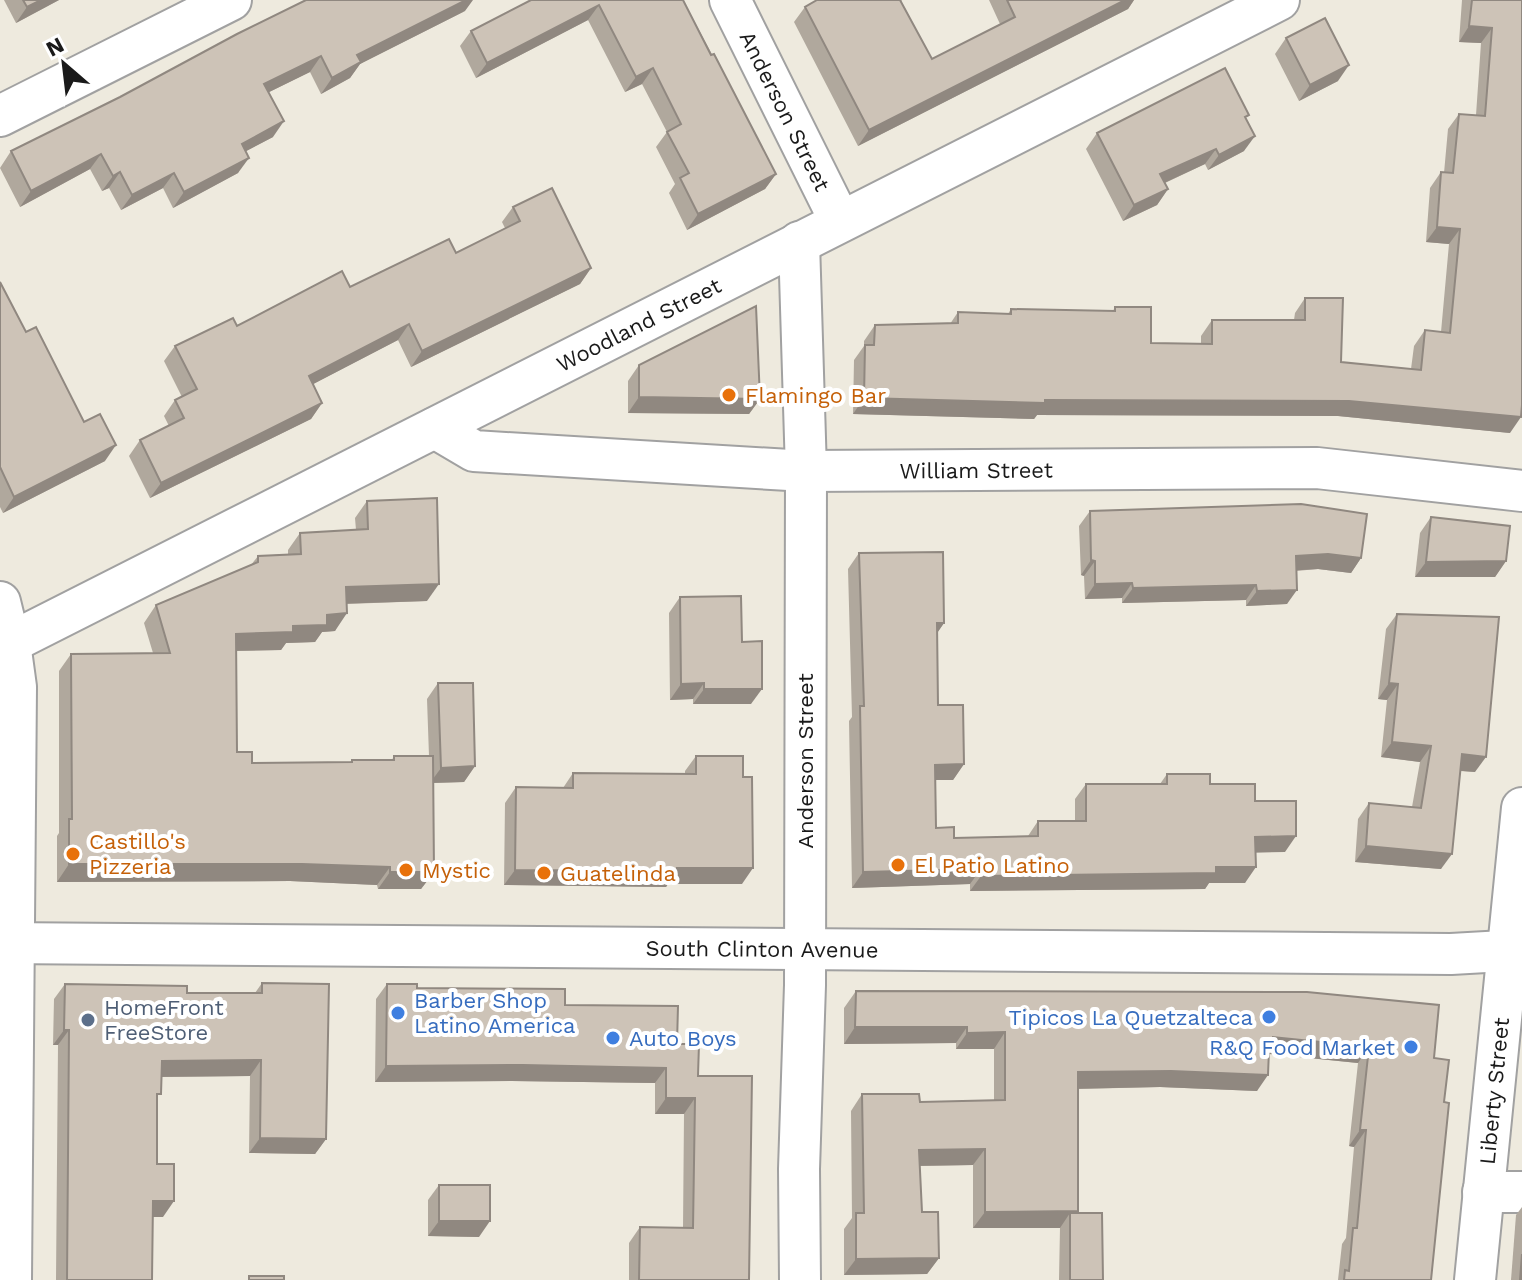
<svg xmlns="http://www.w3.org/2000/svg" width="1522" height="1280" viewBox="0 0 1522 1280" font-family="'Work Sans',sans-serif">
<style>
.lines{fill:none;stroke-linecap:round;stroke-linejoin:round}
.minor-casing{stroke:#a1a1a1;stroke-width:44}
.minor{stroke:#fff;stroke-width:40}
.wall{fill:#b0a89d}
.shaded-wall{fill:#908880}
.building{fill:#cdc3b7;stroke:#908880;stroke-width:2}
.food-dot{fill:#e8710a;stroke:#fff;stroke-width:3}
.shop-dot{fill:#3f7fe0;stroke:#fff;stroke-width:3}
.service-dot{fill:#5c6f8a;stroke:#fff;stroke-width:3}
.labels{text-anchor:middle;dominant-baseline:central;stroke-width:8;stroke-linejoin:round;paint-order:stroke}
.street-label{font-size:22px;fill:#1a1a1a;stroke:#fff}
.food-label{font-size:22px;fill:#c56008;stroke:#fff;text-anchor:start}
.shop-label{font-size:22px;fill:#366cbe;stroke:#fff;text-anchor:start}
.service-label{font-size:22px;fill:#4e5e75;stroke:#fff;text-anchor:start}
</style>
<rect width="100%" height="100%" fill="#eeeade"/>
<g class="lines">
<g class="minor-casing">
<g id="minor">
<path id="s1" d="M730,0L840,221"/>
<path d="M0,116L231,0"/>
<path d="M799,242L806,471L805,985L799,1169L800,1280"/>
<path id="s2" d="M435,428L474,451L806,471L1317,468L1522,491"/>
<path d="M0,602L10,643L16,687L11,1280"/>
<path id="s3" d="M0,648L1279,0"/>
<path id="s4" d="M0,943L1326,953L1451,954L1522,950"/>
<path d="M1483,1192H1522"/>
<path id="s5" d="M1475,1280L1522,808"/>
</g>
</g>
<use href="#minor" class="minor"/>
</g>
<g class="wall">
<path d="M4,0H59L16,23Z"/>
<path d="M531,0H683L776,174L765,189L687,230L669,193L675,184L656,147L667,132L642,84L625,92L588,20L476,78L460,46L471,31Z"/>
<path d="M817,0H902L901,1L932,59L1000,24L989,0H1134L1128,9L858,146L794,22L805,7Z"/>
<path d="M1462,0H1522L1510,433L1338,416L1037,415L1034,419L853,414L854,360L864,346V341L875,325L950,324L958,312L1008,314L1011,309L1113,311L1115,307L1151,343L1201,344V336L1212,320H1294L1295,313L1305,298L1341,362L1411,369L1414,346L1425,330L1441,332L1449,244L1426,242L1430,188L1441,172L1444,173L1448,129L1459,114L1476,115L1481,43L1459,42Z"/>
<path d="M465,11L360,64L350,78L321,94L310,72L269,92L273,137L246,151L238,173L173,208L163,188L121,210L109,188L102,191L90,169L20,207L0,168L11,151Z"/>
<path d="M1286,38L1338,81L1299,101L1275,54Z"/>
<path d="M1246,119L1244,151L1208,170L1205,164L1165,183L1168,189L1157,205L1123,221L1086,149L1097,133Z"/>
<path d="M513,207L591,268L580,284L411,367L398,340L313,384L322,403L311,419L150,498L129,456L140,440L169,426L164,416L175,400L182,397L164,361L175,346L456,253L505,228L502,222Z"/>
<path d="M0,282L26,332L84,422L105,461L3,513L0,507Z"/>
<path d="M639,365L760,399L749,414L628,413V381Z"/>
<path d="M367,501L427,601L347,604L335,631L322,632L315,642L286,643L281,650L236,651L237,752L252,763L350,762L352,760H392L394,756H429L427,699L438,683L475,766L464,782L433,783L434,872L421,889H378L377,885L290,881L57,882V836L59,833V671L71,654L153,653L144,623L156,605L251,565L258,556L288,554V550L300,533L356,530L355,518Z"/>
<path d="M1090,511L1361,558L1351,573L1318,569L1296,571L1287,604L1246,606V600L1122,603V598L1085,599L1084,576L1081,575L1079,526Z"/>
<path d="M1431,517L1506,561L1495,577H1415L1420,533Z"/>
<path d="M859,553L944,623L937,633L938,705L964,764L953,780H935L936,828L954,838L1028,836L1038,821H1075V799L1086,784H1160L1167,774L1210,784L1255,801L1285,852H1255L1245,883H1209L1205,889L970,891V884L852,888L849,721L852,717L848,569Z"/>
<path d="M680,597L742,642L751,704H693V699L670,700L669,613Z"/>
<path d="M1397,614L1475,772L1460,771L1441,869L1355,862L1358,819L1369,803L1412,807L1420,762L1381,757L1387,700L1378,699L1386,629Z"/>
<path d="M696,756L742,884H668L666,887L504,885L505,803L516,787L563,788L573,773L685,774V771Z"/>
<path d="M262,983L326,1139L315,1154L249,1153L250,1076L162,1077L157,1099V1164L163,1217H153L152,1280H56L58,1045H53L54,999L65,984L187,993H255Z"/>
<path d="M387,984L565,1005L677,1044L698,1076L749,1280H629V1243L640,1227L683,1228L684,1114H655V1083L512,1081L375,1082L376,999Z"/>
<path d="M856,991L1307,992L1434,1058L1444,1102L1431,1280H1338L1342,1244L1346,1238L1354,1147L1349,1146L1358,1063L1269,1054L1257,1091L1160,1087L1078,1089V1211L1076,1213L1103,1280H1059L1060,1228H973V1165L920,1166L922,1212L939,1258L927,1274L844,1275V1229L852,1218L851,1111L862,1094L920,1102L994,1100V1049H956V1043L844,1044V1008Z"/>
<path d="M439,1185L479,1237L428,1236V1200Z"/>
<path d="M1522,1207V1280H1511L1516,1215Z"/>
</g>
<g class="shaded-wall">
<path d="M41,0H59L16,23L27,7Z"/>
<path d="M466,0H473L465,11L360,64L350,78L321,94L332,78L357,55Z"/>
<path d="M1125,0H1134L1128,9L858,146L869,130Z"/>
<path d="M599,5L588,20L476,78L487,63Z"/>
<path d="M1469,26L1492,28L1481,43L1459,42Z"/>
<path d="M321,56L310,72L253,100L264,84Z"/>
<path d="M1349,65L1338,81L1299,101L1310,85Z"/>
<path d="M653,68L642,84L625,92L636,77Z"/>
<path d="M284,121L273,137L231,159L242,144Z"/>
<path d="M1255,136L1244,151L1208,170L1219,155Z"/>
<path d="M1216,149L1205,164L1149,190L1160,174Z"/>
<path d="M101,154L90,169L20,207L31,191Z"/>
<path d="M249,158L238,173L173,208L184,192Z"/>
<path d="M120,172L109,188L102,191L113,176Z"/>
<path d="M174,173L163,188L121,210L132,195Z"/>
<path d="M776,174L765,189L687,230L698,214Z"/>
<path d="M1168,189L1157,205L1123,221L1134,205Z"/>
<path d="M1437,227L1460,229L1449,244L1426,242Z"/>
<path d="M591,268L580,284L411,367L422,351Z"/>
<path d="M409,324L398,340L298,392L309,376Z"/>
<path d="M639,397L760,399L749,414L628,413Z"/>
<path d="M864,398L1349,401L1521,417L1510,433L1338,416L1037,415L1034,419L853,414Z"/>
<path d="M322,403L311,419L150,498L161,483Z"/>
<path d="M116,445L105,461L3,513L14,497Z"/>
<path d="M1328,554L1361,558L1351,573L1318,569L1286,571L1296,556Z"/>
<path d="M1091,560L1095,561L1084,576L1081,575Z"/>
<path d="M1506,561L1495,577H1415L1426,562Z"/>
<path d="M1132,583L1122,598L1085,599L1095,584Z"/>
<path d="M439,584L427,601L334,604L346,587Z"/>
<path d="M1256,585L1246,600L1122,603L1133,588Z"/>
<path d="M1297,590L1287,604L1246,606L1257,591Z"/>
<path d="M347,613L335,631L322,632L315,642L286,643L281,650L224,651L236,634L293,626L327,615Z"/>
<path d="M937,623H944L933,639Z"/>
<path d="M704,683L693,699L670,700L681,684Z"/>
<path d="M1389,683L1398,684L1387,700L1378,699Z"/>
<path d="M704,689H762L751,704H693Z"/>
<path d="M1392,742L1431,746L1420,762L1381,757Z"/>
<path d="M1462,754L1486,757L1475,772L1451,770Z"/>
<path d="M964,764L953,780H924L935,765Z"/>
<path d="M475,766L464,782L430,783L441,768Z"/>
<path d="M1296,836L1285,852L1244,853L1255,837Z"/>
<path d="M1366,846L1452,854L1441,869L1355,862Z"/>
<path d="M69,864H302L390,867L377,885L290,881L57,882Z"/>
<path d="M1216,867H1256L1245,883H1209L1205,889L970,891L981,876Z"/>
<path d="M753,868L742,884H668L666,887L504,885L515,870Z"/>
<path d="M981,869L970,884L852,888L863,872Z"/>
<path d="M390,872H434L421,889H378Z"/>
<path d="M855,1027H967L956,1043L844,1044Z"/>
<path d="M64,1030H69L58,1045H53Z"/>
<path d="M1005,1032L994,1049H956L967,1033Z"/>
<path d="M1273,1037L1369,1047L1358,1063L1269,1054L1261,1066Z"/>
<path d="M261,1060L250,1076L151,1077L162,1061Z"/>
<path d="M523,1065L666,1068L655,1083L512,1081L375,1082L386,1066Z"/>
<path d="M1171,1071L1268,1075L1257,1091L1160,1087L1066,1089L1078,1072Z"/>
<path d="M666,1098H695L684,1114H655Z"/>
<path d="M1360,1130H1366L1354,1147L1349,1146Z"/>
<path d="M260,1138L326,1139L315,1154L249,1153Z"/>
<path d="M985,1149L973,1165L908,1166L919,1150Z"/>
<path d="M153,1201H174L163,1217H142Z"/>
<path d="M1078,1211L1070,1222V1213L1060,1228H973L985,1212Z"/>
<path d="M439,1221H490L479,1237L428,1236Z"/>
<path d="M939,1258L927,1274L844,1275L856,1259Z"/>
</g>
<g class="building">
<path d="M23,0H41L27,7Z"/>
<path d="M306,0H466L357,55L361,62L332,78L321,56L264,84L284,121L242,144L249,158L184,192L174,173L132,195L120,172L113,176L101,154L31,191L11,151L120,97L237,34Z"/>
<path d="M531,0H683L711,55L714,54L776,174L698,214L680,178L689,173L667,132L681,124L653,68L636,77L599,5L487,63L471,31Z"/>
<path d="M817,0H900L932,59L1015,17L1007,0H1125L869,130L805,7Z"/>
<path d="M1472,0H1522V405L1521,417L1349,401L1045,400V403L864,398L865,345H874L875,325L958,323V312L1011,314V309L1115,311V307H1151V343L1212,344V320H1305V298H1343L1341,362L1421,370L1425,330L1450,333L1460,229L1437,227L1441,172L1453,173L1459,114L1485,116L1492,28L1469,26Z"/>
<path d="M1325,18L1349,65L1310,85L1286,38Z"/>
<path d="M1225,68L1249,115L1245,117L1255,136L1219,155L1216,149L1160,174L1168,189L1134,205L1097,133Z"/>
<path d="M552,188L591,268L422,351L409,324L309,376L322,403L161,483L140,440L184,418L175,400L197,389L175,346L233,318L237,326L342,271L350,287L449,239L456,253L520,221L513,207Z"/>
<path d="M0,282L26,332L36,327L84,422L100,414L116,445L14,497L0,467Z"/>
<path d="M756,306L760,399L639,397V365Z"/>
<path d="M437,498L439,584L346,587L347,613L327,615V625L293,626V632L236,634L237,752H252V763L352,762V760H394V756H433L434,872H390V867L302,864H69V819H72L71,654L170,653L156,605L258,562V556L301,554L300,533L368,529L367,501Z"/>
<path d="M1301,504L1367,514L1361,558L1328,554L1296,556L1297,590L1257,591L1256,585L1133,588L1132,583L1095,584V561L1091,560L1090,511Z"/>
<path d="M1431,517L1510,526L1506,561L1426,562Z"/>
<path d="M943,552L944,623H937L938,705H963L964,764L935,765L936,828L954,827V838L1038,836V821H1086V784H1167V774H1210V784H1255V801H1296V836L1255,837L1256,867H1216V873L981,876V869L863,872L860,706H864L859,553Z"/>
<path d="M741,596L742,642L762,641V689H704V683L681,684L680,597Z"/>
<path d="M1397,614L1499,617L1486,757L1462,754L1452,854L1366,846L1369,803L1421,808L1431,746L1392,742L1398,684L1389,683Z"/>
<path d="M438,683H473L475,766L441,768Z"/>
<path d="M696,756H743V777H752L753,868H677V871L515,870L516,787L573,788V773L696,774Z"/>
<path d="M262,983L329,984L326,1139L260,1138L261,1060L162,1061L161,1094H157V1164H174V1201H153L152,1280H67L69,1030H64L65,984L187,986V993H262Z"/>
<path d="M387,984H417V988L565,989V1005L678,1006L677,1044H699L698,1076H752L749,1280H639L640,1227L693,1228L695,1098H666V1068L523,1065L386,1066Z"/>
<path d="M856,991L1307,992L1439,1005L1434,1058L1449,1060L1444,1102L1449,1103L1431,1280H1344L1345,1270L1349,1271L1353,1228H1357L1366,1130H1360L1369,1047L1273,1037V1050H1269L1268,1075L1171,1071L1078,1072V1211L985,1212V1149L919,1150L922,1212H938L939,1258L856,1259V1213H864L862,1094H919L920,1102L1005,1100V1032L967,1033V1027H855Z"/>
<rect x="439" y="1185" width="51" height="36"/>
<path d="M1070,1213H1102L1103,1280H1070Z"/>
<path d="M1522,1254V1280H1520Z"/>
<rect x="249" y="1276" width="35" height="4"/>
</g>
<g class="food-dot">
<circle cx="729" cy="395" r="8"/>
<circle cx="73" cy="854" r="8"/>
<circle cx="898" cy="865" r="8"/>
<circle cx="406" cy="870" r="8"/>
<circle cx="544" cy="873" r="8"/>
</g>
<g class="shop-dot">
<circle cx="398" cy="1013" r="8"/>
<circle cx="1269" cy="1017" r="8"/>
<circle cx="613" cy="1038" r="8"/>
<circle cx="1411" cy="1047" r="8"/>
</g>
<circle class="service-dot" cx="88" cy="1020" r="8"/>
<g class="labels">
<g class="street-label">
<text stroke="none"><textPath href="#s1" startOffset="124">Anderson Street</textPath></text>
<text stroke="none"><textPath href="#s3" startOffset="716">Woodland Street</textPath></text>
<text stroke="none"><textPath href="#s2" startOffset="548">William Street</textPath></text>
<text transform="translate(805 761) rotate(-90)">Anderson Street</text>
<text stroke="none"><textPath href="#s4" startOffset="762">South Clinton Avenue</textPath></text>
<text stroke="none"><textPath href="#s5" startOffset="190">Liberty Street</textPath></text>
</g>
<g class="food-label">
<text x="745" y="395">Flamingo Bar</text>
<text x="89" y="841">Castillo's<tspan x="89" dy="25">Pizzeria</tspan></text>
<text x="914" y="865">El Patio Latino</text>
<text x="422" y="870">Mystic</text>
<text x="560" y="873">Guatelinda</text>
</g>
<g class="shop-label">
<text x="414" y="1000">Barber Shop<tspan x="414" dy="25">Latino America</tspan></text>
<text x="1253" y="1017" text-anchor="end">Tipicos La Quetzalteca</text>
<text x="629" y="1038">Auto Boys</text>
<text x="1395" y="1047" text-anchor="end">R&amp;Q Food Market</text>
</g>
<g class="service-label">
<text x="104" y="1007">HomeFront<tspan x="104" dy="25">FreeStore</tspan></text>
</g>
</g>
<g transform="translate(64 64) rotate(332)" stroke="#ffffff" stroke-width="6" paint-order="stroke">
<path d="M0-6L14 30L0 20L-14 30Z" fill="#1a1a1a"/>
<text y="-12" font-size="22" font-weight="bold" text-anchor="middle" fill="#1a1a1a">N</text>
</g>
</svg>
